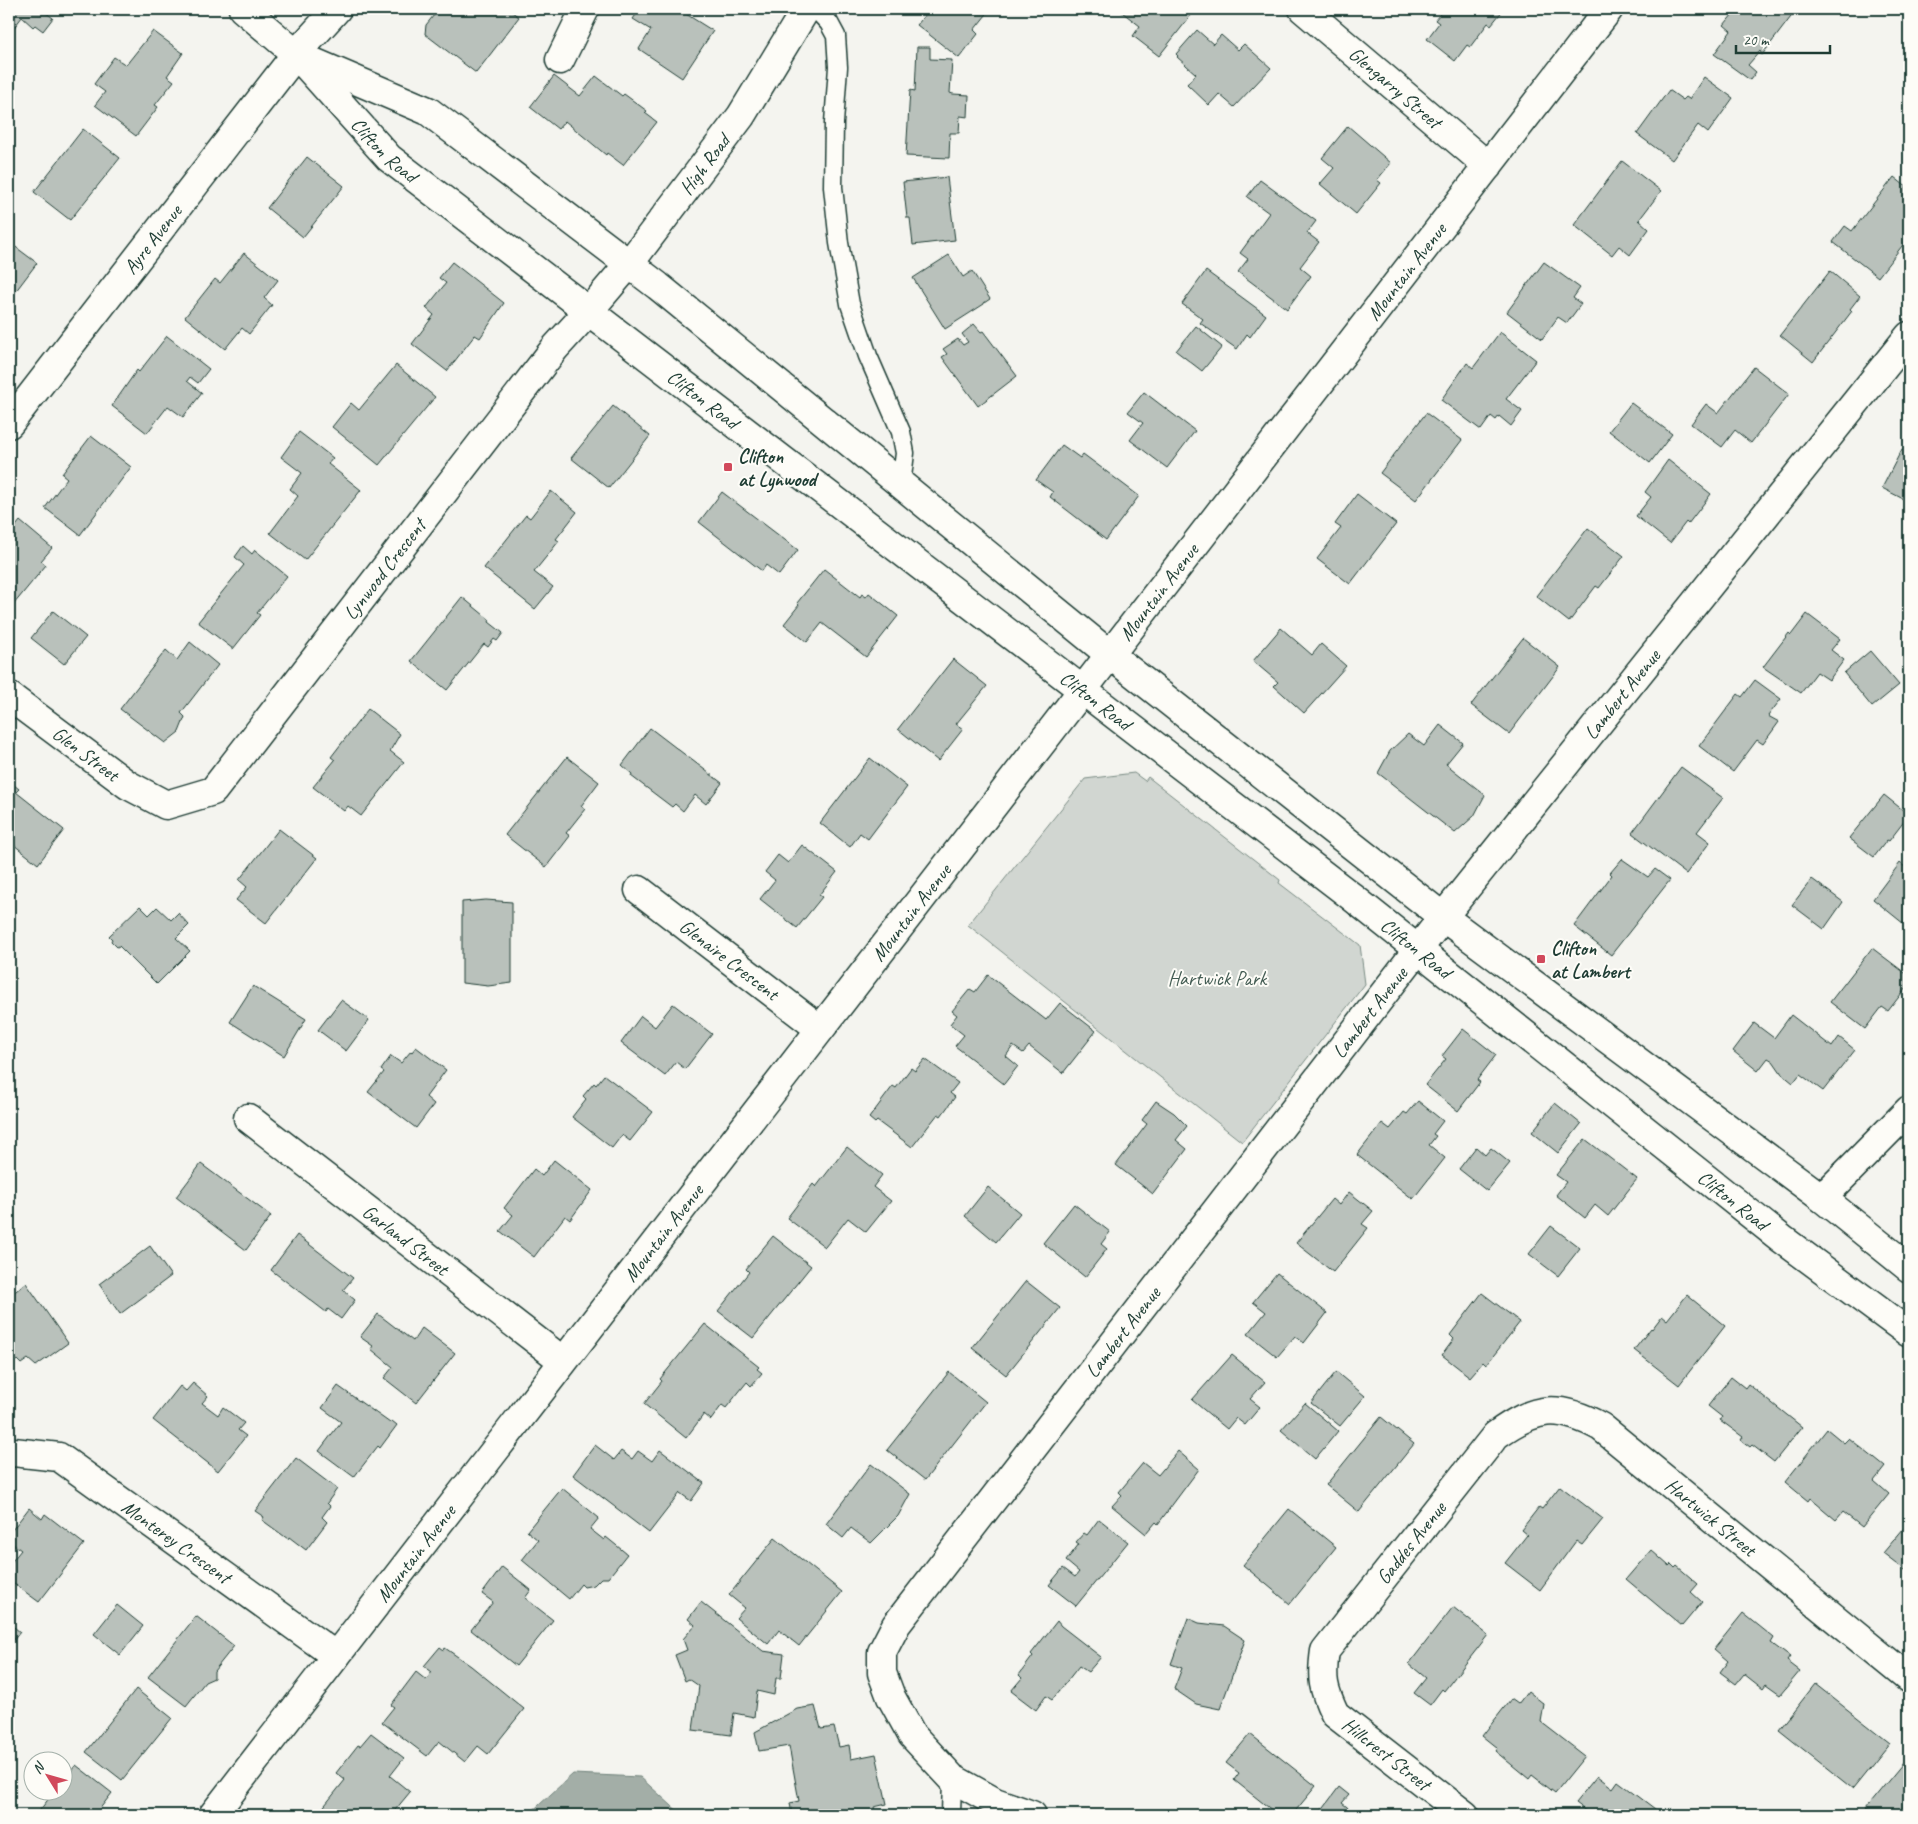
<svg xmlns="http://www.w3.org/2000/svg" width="1918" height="1824" viewBox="0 0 1918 1824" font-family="Caveat,sans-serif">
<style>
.green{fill:#d1d6d1;stroke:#788a82}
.water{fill:#a3aea7;stroke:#6e8179}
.building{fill:#b9c1bb;stroke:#1f3d34}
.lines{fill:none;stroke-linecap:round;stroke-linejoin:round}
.service-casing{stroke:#1f3d34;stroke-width:21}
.minor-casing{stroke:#1f3d34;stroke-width:31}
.secondary-casing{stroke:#1f3d34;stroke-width:31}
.service{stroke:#fdfcf7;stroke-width:18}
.minor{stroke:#fdfcf7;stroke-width:28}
.secondary{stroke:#fdfcf7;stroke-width:28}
.poi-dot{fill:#d1495b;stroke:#fdfcf7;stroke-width:2}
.labels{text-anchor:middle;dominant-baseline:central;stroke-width:4;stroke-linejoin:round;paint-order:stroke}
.street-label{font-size:20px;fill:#1f3d34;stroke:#fdfcf7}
.poi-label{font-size:20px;font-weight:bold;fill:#1f3d34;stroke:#fdfcf7;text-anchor:start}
.park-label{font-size:20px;fill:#435c53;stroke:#fdfcf7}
</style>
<rect width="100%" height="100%" fill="#f4f4ef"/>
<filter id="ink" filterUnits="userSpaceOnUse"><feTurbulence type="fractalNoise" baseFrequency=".02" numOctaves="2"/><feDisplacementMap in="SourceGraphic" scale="10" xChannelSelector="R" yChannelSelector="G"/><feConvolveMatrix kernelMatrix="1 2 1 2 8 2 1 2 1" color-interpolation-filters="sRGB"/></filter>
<g filter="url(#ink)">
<path class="green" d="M1134,773L1145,781L1148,777L1280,880L1279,883L1360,945L1365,984L1242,1142L968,925L1085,779Z"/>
<path class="water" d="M573,1774L640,1777L682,1815H528Z"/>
<g class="building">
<path d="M9,9H47L45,12L53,18L43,31L35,25L33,27L22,17L13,29L9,26Z"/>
<path d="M443,9H508L519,17L476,73L425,34L426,25L434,15L443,12L444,10Z"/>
<path d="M640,9H678L713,31L682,78L639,49L651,30L633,19Z"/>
<path d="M930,9H988L990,10L974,30L978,34L959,58L917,25Z"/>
<path d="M1118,9H1185L1192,14L1159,56L1133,36L1140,26Z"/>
<path d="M1444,9H1504L1491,25L1488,23L1470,47L1467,45L1455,61L1427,39L1439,23L1435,20Z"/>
<path d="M1737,9H1797L1762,55L1760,51L1748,65L1756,72L1750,80L1714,54L1731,31L1724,25Z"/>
<path d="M1197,30L1213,44L1221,35L1238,50L1244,44L1271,68L1234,107L1219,94L1209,105L1187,84L1196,74L1177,57L1178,56L1176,54Z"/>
<path d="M153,31L183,53L167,76L174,81L155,105L158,107L136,136L95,105L105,92L94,84L114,57L126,65Z"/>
<path d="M917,47H930V59L952,60L950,93L953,94L969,95L968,117L960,116L959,133H950L949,158L906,156L910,90L915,91Z"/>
<path d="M554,76L580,96L596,76L622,96L624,94L647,111L645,113L657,122L623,165L607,153L606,155L565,121L558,129L530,107Z"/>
<path d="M1704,77L1733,98L1708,133L1698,125L1672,160L1637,134L1669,90L1683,100L1686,97L1689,99Z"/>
<path d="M1348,126L1391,163L1377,180L1381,183L1356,214L1320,184L1334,168L1322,158Z"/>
<path d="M1909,127V147L1903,144Z"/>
<path d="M83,129L120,158L70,220L34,192Z"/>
<path d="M307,157L344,186L303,237L267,208Z"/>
<path d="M1622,161L1661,191L1639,220L1649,229L1630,255L1619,246L1612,255L1574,225Z"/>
<path d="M947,177L955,240L913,245L910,218H907L903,182Z"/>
<path d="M1894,177L1909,189V227L1904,233L1909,237L1878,277L1833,242L1845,226L1852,231Z"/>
<path d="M1260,180L1316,221L1307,233L1319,242L1300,267L1311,276L1287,309L1238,272L1248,259L1240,253L1269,213L1247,197Z"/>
<path d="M9,242L37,263L9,300Z"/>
<path d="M244,253L278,280L264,298L272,305L249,334L242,328L225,349L185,317L215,279L220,283Z"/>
<path d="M949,255L963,277L972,271L990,299L984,303V304L945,329L913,278Z"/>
<path d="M452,262L504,303L480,338L475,335L447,371L412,344L434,315L426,308L446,283L439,278Z"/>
<path d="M1544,262L1580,288L1573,298L1581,304L1567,323L1558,317L1542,339L1507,312Z"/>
<path d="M1206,271L1266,315L1250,337L1247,334L1237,349L1200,323L1203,319L1182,304Z"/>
<path d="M1830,271L1860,296L1850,309L1852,311L1813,362L1780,335Z"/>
<path d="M974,324L981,332L983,331L1017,376L978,406L942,357L947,354L943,349L958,339L963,345L968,342L962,334Z"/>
<path d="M1196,326L1222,347L1202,371L1176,351Z"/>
<path d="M1500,332L1536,360L1506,399L1522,411L1511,426L1499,416L1496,420L1491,416L1481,430L1441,400L1467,363L1473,368Z"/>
<path d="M167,336L209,369L198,383L190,377L187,381L202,393L183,417L168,406L147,433L112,406L137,370L139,372Z"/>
<path d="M396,365L435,397L379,465L332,427L351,403L359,410Z"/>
<path d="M1754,367L1789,394L1751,443L1735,430L1722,447L1691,424L1706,404L1718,413Z"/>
<path d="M1144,392L1195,431L1167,468L1130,440L1143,423L1128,412Z"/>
<path d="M1631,403L1672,434L1650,463L1609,431Z"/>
<path d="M613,406L650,436L609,488L571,458Z"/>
<path d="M1426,413L1462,440L1416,500L1380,473Z"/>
<path d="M299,432L333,458L328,464L361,490L305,560L270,533L298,496L290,489L302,473L281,457Z"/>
<path d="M91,436L131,467L80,535L45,508L67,478L62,474Z"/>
<path d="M1062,445L1080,458L1083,454L1139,496L1106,540L1050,497L1053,492L1036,480Z"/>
<path d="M1902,449L1909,452V502L1882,488Z"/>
<path d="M1668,460L1711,494L1688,524L1686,522L1670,543L1636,516L1651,497L1645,492Z"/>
<path d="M551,491L577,512L556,539L559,541L534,572L553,587L535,609L484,568L526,515L530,518Z"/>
<path d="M722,492L798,550L779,575L766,565L762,571L699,522Z"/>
<path d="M1357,494L1396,524L1350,584L1317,559L1341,528L1335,524Z"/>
<path d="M20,521L52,548L41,561L46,565L9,610V535Z"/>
<path d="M1588,528L1624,556L1599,588L1596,586L1569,622L1536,596Z"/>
<path d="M243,546L252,554L255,550L287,576L257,613L260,615L233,649L198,622L244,565L235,557Z"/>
<path d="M824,569L860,597L862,594L866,597L869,593L898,616L866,657L822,623L807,642L784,624L799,605L797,603Z"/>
<path d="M462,597L490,620L489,622L503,633L497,641L494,639L488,647L484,644L447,690L411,661Z"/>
<path d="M53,611L86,637L64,664L31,638Z"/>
<path d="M1807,614L1840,639L1831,650L1844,660L1829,680L1817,672L1801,693L1763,667L1789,633L1791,635Z"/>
<path d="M1281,628L1312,655L1321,644L1346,666L1304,713L1274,686L1278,682L1253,661Z"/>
<path d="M1523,638L1560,667L1509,734L1471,705Z"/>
<path d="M190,642L218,665L181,713L185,717L179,732L165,743L120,709L166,650L177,660Z"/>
<path d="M1870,651L1899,685L1872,707L1844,673Z"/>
<path d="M953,659L987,686L956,724L963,729L938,761L898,729Z"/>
<path d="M1755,680L1781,699L1768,716L1779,722L1763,744L1757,740L1733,772L1699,746L1738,694L1742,697Z"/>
<path d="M368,709L400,734L390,751L404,762L361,816L348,806L344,811L313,787L335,760L331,757Z"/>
<path d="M1440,725L1463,743L1446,764L1485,795L1474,816L1455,833L1378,773L1390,751L1408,734L1424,746Z"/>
<path d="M650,728L722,783L706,804L695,795L683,811L675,804L672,807L631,776L632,774L622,765Z"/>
<path d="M567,757L599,782L581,806L585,809L566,833L570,836L546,867L505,835Z"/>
<path d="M870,758L907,787L868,839L860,833L850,847L820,823Z"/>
<path d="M1681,767L1723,798L1697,832L1710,842L1686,874L1632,833Z"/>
<path d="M9,781L19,789L16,792L64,830L38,864L9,841Z"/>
<path d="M1884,795L1909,815L1889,841L1887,840L1874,857L1849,838Z"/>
<path d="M279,829L317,858L266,923L236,900L247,887L239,880Z"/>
<path d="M802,845L837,872L819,895L822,897L797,928L760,899L775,880L765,872L778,855L788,863Z"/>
<path d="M1622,859L1648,877L1655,869L1670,880L1611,955L1574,926L1612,875L1610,873Z"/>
<path d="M1900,863L1909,870V928L1873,899Z"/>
<path d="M1812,879L1843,902L1824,929L1792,905Z"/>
<path d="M486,900L512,902V983L488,986L462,983V902Z"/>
<path d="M140,906L149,915L157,907L171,920L178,913L189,925L176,938L190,951L157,984L119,946L117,947L111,941L112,939L109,936Z"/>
<path d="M1872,948L1909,976V984L1888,1011L1882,1007L1865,1029L1830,1002Z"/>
<path d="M988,975L1046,1020L1060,1003L1096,1031L1063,1073L1029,1046L1023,1053L1013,1046L1006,1056L1018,1066L1004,1084L955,1046L964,1035L950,1024L957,1015L952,1011L970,989L975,992Z"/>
<path d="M253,986L306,1019L284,1056L230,1022Z"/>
<path d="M341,1000L369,1020L346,1051L318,1030Z"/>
<path d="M673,1004L712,1034L685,1069L676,1062L665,1076L621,1043L641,1016L655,1027Z"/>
<path d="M1791,1015L1832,1047L1839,1037L1855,1050L1823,1091L1800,1074L1793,1083L1782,1074L1773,1061L1768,1058L1758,1071L1733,1051L1754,1023L1774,1038Z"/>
<path d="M1463,1029L1496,1055L1477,1080L1480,1082L1458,1111L1425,1085L1446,1059L1442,1056Z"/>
<path d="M416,1047L446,1070L426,1097L434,1104L416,1128L368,1092L384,1072L381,1070L391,1056L401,1063L411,1051L412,1052Z"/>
<path d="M925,1059L958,1083L950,1093L955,1097L941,1116L938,1114L912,1147L877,1121L875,1123L869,1118L893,1086L896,1088L911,1068L915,1071Z"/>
<path d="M604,1075L653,1112L630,1141L622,1135L612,1148L572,1117L586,1099L583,1096L594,1083L596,1085Z"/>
<path d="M1156,1101L1174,1113L1187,1126L1176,1140L1187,1149L1153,1194L1116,1165L1147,1124L1142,1120Z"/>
<path d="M1418,1101L1443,1121L1433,1134L1436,1136L1429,1145L1445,1158L1413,1199L1357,1155L1382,1123L1390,1129L1404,1112L1407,1114Z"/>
<path d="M1555,1103L1581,1124L1558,1153L1532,1132Z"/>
<path d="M1585,1139L1637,1179L1608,1216L1595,1205L1585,1218L1556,1195L1566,1182L1556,1175Z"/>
<path d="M847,1147L882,1175L873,1187L891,1201L866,1232L848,1218L825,1247L787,1218L813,1184L816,1187Z"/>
<path d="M1476,1147L1485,1155L1491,1148L1510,1163L1487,1191L1459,1169Z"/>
<path d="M554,1160L592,1190L570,1220L565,1216L534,1257L500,1231L513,1215L504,1208L534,1169L542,1176Z"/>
<path d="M201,1164L271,1216L246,1250L176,1197Z"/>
<path d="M988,1187L1020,1213L996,1242L965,1216Z"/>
<path d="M1349,1192L1373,1211L1362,1224L1368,1228L1333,1272L1296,1243L1332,1199L1339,1205Z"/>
<path d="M1074,1204L1110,1232L1101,1244L1107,1249L1085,1277L1043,1243Z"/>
<path d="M1551,1226L1580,1248L1558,1276L1529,1254Z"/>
<path d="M297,1235L353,1278L343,1290L355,1300L341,1319L328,1309L326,1312L271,1270Z"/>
<path d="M773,1236L811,1266L753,1338L718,1311L749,1272L746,1269Z"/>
<path d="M150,1246L171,1276L120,1314L99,1284Z"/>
<path d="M1277,1273L1327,1313L1304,1343L1295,1336L1277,1357L1248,1334L1266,1312L1253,1302Z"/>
<path d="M1026,1281L1060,1308L1006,1375L972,1348Z"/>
<path d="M26,1283L68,1343L36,1366L28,1359L21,1364L17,1360L14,1362L9,1356V1290L12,1294Z"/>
<path d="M1482,1293L1520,1322L1486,1365L1483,1362L1470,1377L1442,1355L1454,1339L1450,1335Z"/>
<path d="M1687,1295L1725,1326L1679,1385L1634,1350L1651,1328L1652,1329L1662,1316L1667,1320Z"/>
<path d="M378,1314L413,1341L422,1328L455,1353L416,1403L384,1378L393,1367L371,1349L373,1346L360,1337Z"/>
<path d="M705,1324L759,1367L757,1369L762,1373L751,1386L747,1382L726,1408L722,1405L711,1420L704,1414L686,1438L644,1404L662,1381L660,1379Z"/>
<path d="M1232,1355L1265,1382L1250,1399L1260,1407L1245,1425L1236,1418L1227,1429L1192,1400Z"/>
<path d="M949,1372L986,1402L925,1480L887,1450Z"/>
<path d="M1336,1372L1365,1396L1340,1426L1311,1403Z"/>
<path d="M1731,1377L1745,1388L1748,1384L1802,1427L1774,1462L1752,1445L1750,1447L1741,1440L1743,1437L1720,1420L1722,1417L1708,1406Z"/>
<path d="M193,1383L208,1396L202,1403L218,1415L223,1407L244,1423L238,1430L246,1436L218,1471L153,1420L180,1386L186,1391Z"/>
<path d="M338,1386L390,1423L392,1421L397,1425L380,1448L378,1446L354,1477L319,1451L341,1422L322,1408Z"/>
<path d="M1305,1403L1338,1431L1315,1459L1281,1430Z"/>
<path d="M1381,1417L1414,1444L1359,1512L1326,1485Z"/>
<path d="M1827,1429L1844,1443L1849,1438L1885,1467L1874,1481L1889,1494L1862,1527L1843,1512L1836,1520L1810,1498L1808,1501L1785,1482Z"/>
<path d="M595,1445L614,1460L621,1451L632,1459L638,1451L652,1461L660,1450L704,1483L691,1501L680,1493L649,1533L573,1475Z"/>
<path d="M1178,1451L1199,1469L1158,1524L1156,1522L1146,1534L1112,1506L1122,1495L1119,1492L1143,1463L1158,1475Z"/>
<path d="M296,1458L337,1489L327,1503L330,1506L322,1517L327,1522L306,1550L289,1537L288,1539L262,1520L264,1517L255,1511Z"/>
<path d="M871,1464L910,1494L898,1516L871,1543L851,1528L843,1538L826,1524Z"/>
<path d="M1560,1486L1603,1519L1582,1545L1576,1541L1540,1590L1505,1563L1527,1535L1521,1530L1539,1507L1542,1509Z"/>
<path d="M562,1488L599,1518L590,1529L604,1540L606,1537L627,1554L608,1578H601L594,1585L584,1587L581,1584L569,1599L522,1560L538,1540L527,1531Z"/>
<path d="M29,1508L42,1519L45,1514L84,1544L39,1602L9,1580V1565L21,1550L9,1541V1534Z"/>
<path d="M1289,1509L1336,1547L1290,1604L1243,1565Z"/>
<path d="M1099,1519L1128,1542L1076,1606L1049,1585L1063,1568L1075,1577L1079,1572L1066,1561L1079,1544L1076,1542L1084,1533L1087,1535Z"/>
<path d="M1909,1522V1573L1883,1553Z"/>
<path d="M775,1538L842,1592L799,1646L779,1630L768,1644L736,1618L745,1608L729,1595Z"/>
<path d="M1651,1550L1669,1566L1671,1564L1675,1568L1677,1566L1698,1584L1691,1592L1702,1602L1682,1626L1626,1579Z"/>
<path d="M502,1567L531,1590L525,1598L553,1620L516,1666L471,1630L493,1602L482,1594Z"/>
<path d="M701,1602L763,1651L784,1654L781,1678H776L774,1695L757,1691L754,1717L734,1713L731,1735L693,1730L699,1686L689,1679L685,1681L675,1655L687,1650L683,1639L695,1625L688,1619Z"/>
<path d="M117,1605L143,1626L120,1655L94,1634Z"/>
<path d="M1453,1607L1488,1635L1444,1691L1442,1689L1430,1705L1414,1693L1426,1678L1409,1664Z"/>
<path d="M1743,1613L1774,1638L1771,1643L1790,1657L1787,1661L1800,1671L1780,1695L1766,1685L1763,1689L1744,1674L1736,1684L1720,1672L1728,1661L1714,1649Z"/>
<path d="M196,1616L234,1646L214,1671V1678L205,1682L186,1706L148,1677Z"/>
<path d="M1188,1618L1199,1623L1224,1626L1245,1640L1220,1709L1196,1704L1174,1689L1182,1668L1171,1664Z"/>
<path d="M1057,1621L1061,1626L1101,1657L1088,1672L1079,1666L1052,1700L1046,1696L1036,1710L1011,1691L1022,1678L1019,1675L1033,1656L1031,1654Z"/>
<path d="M9,1623L20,1632L9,1646Z"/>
<path d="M440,1647L444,1650L445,1648L471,1666L524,1709L488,1754L478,1746L465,1762L439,1741L427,1756L382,1722L394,1707L391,1705L416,1672L426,1680L432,1672L424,1666Z"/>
<path d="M1815,1684L1890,1743L1853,1789L1779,1730Z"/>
<path d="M136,1689L172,1718L122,1780L86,1752Z"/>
<path d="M1528,1691L1544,1704L1541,1722L1585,1756L1555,1793L1532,1775L1529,1779L1495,1751L1497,1748L1482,1736L1511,1699L1518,1704Z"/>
<path d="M815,1706L821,1729L834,1727L839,1747L849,1745L851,1759L876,1754L887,1804L874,1807L876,1815H792L790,1803L799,1801L789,1746L759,1751L755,1732L797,1709Z"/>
<path d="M371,1733L404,1758L390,1776L410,1792L391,1815H317L345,1780L336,1773L358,1745L360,1746Z"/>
<path d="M1250,1734L1316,1786L1292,1815H1278L1234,1780L1239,1773L1226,1763Z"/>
<path d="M1903,1763L1909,1768V1815H1873L1865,1809Z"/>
<path d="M76,1765L112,1793L95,1815H36L54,1792H62V1781Z"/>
<path d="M1597,1776L1613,1788L1618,1781L1663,1815H1591L1575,1803Z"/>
<path d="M1339,1787L1349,1795L1342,1803L1356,1814L1358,1810L1365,1815H1318Z"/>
</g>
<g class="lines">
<g class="service-casing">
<g id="service">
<path d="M816,9L829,23L836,36L838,67L834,123L833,187L839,243L850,304L868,356L901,432L905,453L901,485"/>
<path d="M951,1815L952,1778"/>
</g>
</g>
<g class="minor-casing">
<g id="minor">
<path id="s1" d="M1303,9L1488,166"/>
<path d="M560,60L585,9"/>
<path id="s2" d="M9,424L296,54L337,9"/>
<path id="s3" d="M9,696L128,785L166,805L213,791L555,348L588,312"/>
<path id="s4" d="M639,890L820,1029"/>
<path id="s5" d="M248,1118L563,1361"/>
<path d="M1822,1198L1909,1110"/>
<path id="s6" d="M9,1453L13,1452L59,1457L336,1656"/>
<path id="s7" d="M213,1815L1609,9"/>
<path id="s8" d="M1032,1815L995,1802L952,1778L912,1735L891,1697L882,1673V1652L896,1625L1443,917L1909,336"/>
<path id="s9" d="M1465,1815L1335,1714C1323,1689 1321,1679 1325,1651L1496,1435C1535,1407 1557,1403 1601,1427L1909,1679"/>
</g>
</g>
<g class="secondary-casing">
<g id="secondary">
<path id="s10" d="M243,9L296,54L389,158L1347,893L1782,1239L1909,1333"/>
<path d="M304,58L428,111L658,286L1109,654L1443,917L1822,1198L1909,1268"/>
<path id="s11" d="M588,312L629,264L741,116L806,9"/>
</g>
</g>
<use href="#service" class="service"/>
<use href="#minor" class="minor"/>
<use href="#secondary" class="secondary"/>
</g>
</g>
<g class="poi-dot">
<rect x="723" y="462" width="10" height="10" rx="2.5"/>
<rect x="1536" y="954" width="10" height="10" rx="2.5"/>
</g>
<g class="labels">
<g class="street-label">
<text stroke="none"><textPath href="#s1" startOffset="121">Glengarry Street</textPath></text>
<text stroke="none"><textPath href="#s10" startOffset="200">Clifton Road</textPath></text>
<text stroke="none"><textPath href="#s11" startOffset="188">High Road</textPath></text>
<text stroke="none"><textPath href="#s2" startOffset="234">Ayre Avenue</textPath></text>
<text stroke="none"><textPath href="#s7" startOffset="1951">Mountain Avenue</textPath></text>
<text stroke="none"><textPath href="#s10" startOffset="605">Clifton Road</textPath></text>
<text stroke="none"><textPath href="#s3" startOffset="521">Lynwood Crescent</textPath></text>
<text stroke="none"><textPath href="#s7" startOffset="1546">Mountain Avenue</textPath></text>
<text stroke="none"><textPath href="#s8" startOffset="1448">Lambert Avenue</textPath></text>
<text stroke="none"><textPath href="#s10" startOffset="1100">Clifton Road</textPath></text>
<text stroke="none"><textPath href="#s3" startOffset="96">Glen Street</textPath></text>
<text stroke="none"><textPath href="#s7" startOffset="1141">Mountain Avenue</textPath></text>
<text stroke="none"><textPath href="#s10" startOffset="1505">Clifton Road</textPath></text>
<text stroke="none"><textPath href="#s4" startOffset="114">Glenaire Crescent</textPath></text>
<text stroke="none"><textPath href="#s8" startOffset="1042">Lambert Avenue</textPath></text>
<text stroke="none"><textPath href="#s10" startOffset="1910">Clifton Road</textPath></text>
<text stroke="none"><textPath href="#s7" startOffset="736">Mountain Avenue</textPath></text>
<text stroke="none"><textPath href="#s5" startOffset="199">Garland Street</textPath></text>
<text stroke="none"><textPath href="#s8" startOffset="638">Lambert Avenue</textPath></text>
<text stroke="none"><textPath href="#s9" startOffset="761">Hartwick Street</textPath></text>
<text stroke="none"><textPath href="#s6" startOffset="195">Monterey Crescent</textPath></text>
<text stroke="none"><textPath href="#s9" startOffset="368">Gaddes Avenue</textPath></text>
<text stroke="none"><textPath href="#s7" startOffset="331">Mountain Avenue</textPath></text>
<text transform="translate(1386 1754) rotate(38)">Hillcrest Street</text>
</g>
<g class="poi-label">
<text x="738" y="456">Clifton<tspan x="738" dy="23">at Lynwood</tspan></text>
<text x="1551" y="948">Clifton<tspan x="1551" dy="23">at Lambert</tspan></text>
</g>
<g class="park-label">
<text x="1217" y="978">Hartwick Park</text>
</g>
</g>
<rect width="1918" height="1824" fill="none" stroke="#fdfcf7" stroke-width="30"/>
<rect x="15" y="15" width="1888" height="1794" fill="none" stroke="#1f3d34" stroke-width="2" filter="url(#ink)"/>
<g transform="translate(48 1776) rotate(307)"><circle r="24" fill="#fdfcf7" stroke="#a4b0a9"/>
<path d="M0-4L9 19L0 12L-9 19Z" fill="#d1495b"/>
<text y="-8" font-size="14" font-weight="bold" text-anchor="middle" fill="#1f3d34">N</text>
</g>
<path d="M1736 45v8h94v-8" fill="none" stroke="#1f3d34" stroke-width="2.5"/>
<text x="1743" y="45" font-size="15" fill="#1f3d34" stroke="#fdfcf7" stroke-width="4" paint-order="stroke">20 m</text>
</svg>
